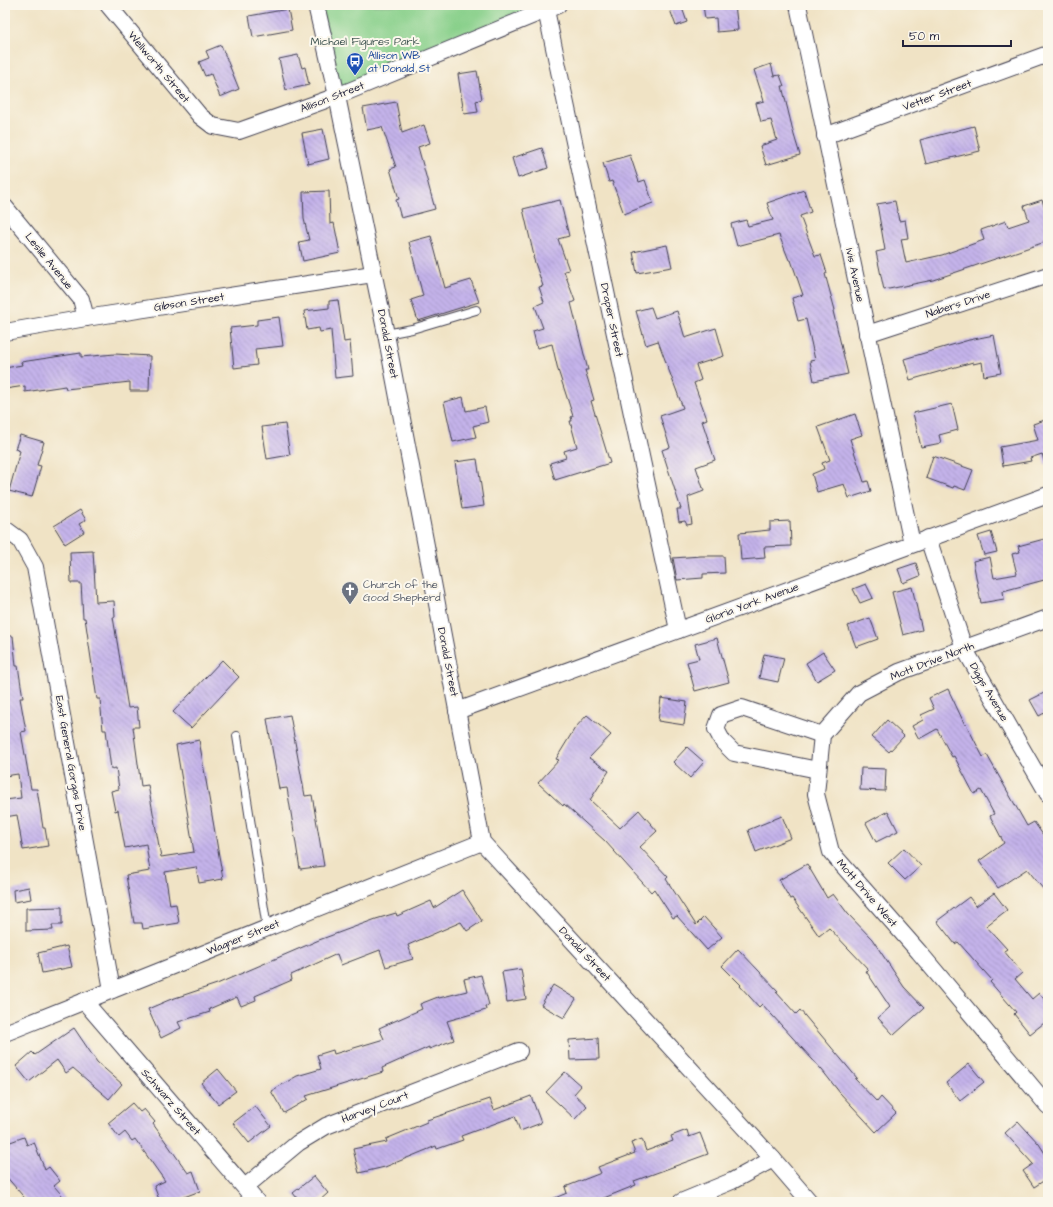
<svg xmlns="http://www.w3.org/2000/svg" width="1053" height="1207" viewBox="0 0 1053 1207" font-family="'Architects Daughter',sans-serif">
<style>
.green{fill:#89d08b;stroke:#567963}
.building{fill:url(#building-back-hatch)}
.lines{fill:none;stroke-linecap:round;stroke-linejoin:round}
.lane-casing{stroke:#413f50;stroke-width:10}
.street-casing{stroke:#413f50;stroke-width:18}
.lane{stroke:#fff;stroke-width:8}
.street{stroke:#fff;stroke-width:16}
.labels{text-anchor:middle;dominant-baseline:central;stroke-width:4;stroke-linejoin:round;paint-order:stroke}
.park-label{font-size:11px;fill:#415653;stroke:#fbf7ec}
.transit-label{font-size:11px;fill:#164399;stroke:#fbf7ec;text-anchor:start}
.street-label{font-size:11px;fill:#22223b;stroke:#fbf7ec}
.worship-label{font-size:11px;fill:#5b616d;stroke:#fbf7ec;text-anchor:start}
</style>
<defs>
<pattern id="building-back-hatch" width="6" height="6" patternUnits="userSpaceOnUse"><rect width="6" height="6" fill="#c4b3ea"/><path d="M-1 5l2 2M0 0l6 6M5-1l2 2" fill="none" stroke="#9f91bf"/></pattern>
</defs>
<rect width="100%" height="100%" fill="#fbf7ec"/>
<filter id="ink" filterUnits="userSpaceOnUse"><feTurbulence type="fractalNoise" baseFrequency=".025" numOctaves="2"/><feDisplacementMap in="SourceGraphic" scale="8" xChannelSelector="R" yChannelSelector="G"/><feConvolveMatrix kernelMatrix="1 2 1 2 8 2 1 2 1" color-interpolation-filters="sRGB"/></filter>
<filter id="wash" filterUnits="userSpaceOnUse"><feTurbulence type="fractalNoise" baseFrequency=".012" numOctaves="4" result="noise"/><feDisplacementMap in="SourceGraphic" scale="16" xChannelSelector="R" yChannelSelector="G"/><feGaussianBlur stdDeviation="0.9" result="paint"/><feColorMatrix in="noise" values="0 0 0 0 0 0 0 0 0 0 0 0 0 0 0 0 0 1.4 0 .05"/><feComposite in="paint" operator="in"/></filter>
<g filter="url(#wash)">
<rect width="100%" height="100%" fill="#f0e3c5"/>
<path class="green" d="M320,5H555L340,89Z"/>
<g id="blocks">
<g class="building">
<path d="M677,5H681L687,22L676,26L669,7Z"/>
<path d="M703,5H735L738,30L717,32L716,18L705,19Z"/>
<path d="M288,9L292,30L253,37L249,16Z"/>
<path d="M221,45L239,89L220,97L211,74L205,76L199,62L209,58L206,51Z"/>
<path d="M298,55L302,68L305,67L309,85L286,90L279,59Z"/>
<path d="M771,64L774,76L780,75L784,86H782L794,135L800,155L766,165L760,146L777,140L771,120L761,122L756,103L764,101L754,70Z"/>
<path d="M477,71L482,99L476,101L478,112L464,114L458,74Z"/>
<path d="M396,102L402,133L424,125L430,143L418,147L435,209L401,218L396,200L399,199L390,169L396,167L382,127L367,130L363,108Z"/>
<path d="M974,126L980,151L926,164L920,140Z"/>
<path d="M323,129L329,159L308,164L302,133Z"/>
<path d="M542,148L548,168L518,178L512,158Z"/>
<path d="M630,155L639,182L645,180L653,203L624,214L612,181L609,182L603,163Z"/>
<path d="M804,190L811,212L800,216L815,256L821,255L827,273L825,274L835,310L833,311L848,374L814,381L810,361L815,360L806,319L798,321L792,298L803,295L791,260H789L779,235L737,246L731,224L746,220L748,226L773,220L767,203Z"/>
<path d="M329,191L330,224L334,223L340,253L303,261L299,242L309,240L304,219L303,192Z"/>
<path d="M560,200L569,236L558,239L569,270L564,271L575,301L571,303L588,370H585L594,400L591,401L610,463L555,480L550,463L566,458L564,451L577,447L570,421H572L571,417L573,416L558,370L552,344L537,348L533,331L543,328L535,306L544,302L539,287L543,286L533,257L534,256L523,209Z"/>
<path d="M1042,200L1048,218V241L933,280L884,290L876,252L885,250L877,204L895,201L899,221L905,220L908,238L901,239L906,263L942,255L984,240L981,230L1006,221L1008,227L1029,220L1024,206Z"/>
<path d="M431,236L445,288L471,280L479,302L418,321L411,300L423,296L409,242Z"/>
<path d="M667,245L672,267L637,273L633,252Z"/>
<path d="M338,300L344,342L350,341L353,376L335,378L331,330L320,332L319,328L307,330L304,311L329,308V301Z"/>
<path d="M651,307L655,318L677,311L685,338L716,328L724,356L696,365L701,380L694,383L707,419L702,421L715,460L696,467L704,491L688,497L692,524L687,525L685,521L679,522L677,509H681L662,450L670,447L660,416L683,408L658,341L646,345L636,311Z"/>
<path d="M279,317L283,346L255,349L257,365L234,368L230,328L257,325V320Z"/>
<path d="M994,335L1001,373L984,376L982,362L973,364V362L910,380L904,359L969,340Z"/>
<path d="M81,353V357L115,354L150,356L149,391H130V382L66,389L65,386L25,392V386L5,389V368L22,365L21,362Z"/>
<path d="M463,397L466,411L485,407L488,422L473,426L476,437L453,442L444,402Z"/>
<path d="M952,404L958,430L939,435L941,443L921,447L913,413Z"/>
<path d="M855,414L862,435L850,439L864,482L868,481L871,491L849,498L844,484L817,492L812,474L824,469L822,463L830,460L818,427Z"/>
<path d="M1048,419V464H1045L1042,454L1030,458L1031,461L1003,466L1000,447L1038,440L1033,424Z"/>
<path d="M285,424L290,455L267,459L262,427Z"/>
<path d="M20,435L44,442L37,465L41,466L32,497L9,491L20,451L15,449Z"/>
<path d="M933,456L973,470L965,490L954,486L953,488L926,478Z"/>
<path d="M477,459L484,506L462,509L455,462Z"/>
<path d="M80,510L86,520L79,524L84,532L65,544L54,526Z"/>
<path d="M790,521L791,546L764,547L765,558L741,560L739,533L770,530V522Z"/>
<path d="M991,532L997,552L984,555L978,536Z"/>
<path d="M1048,538V579L1003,591L1004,599L981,603L973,561L990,557L994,578L1017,574L1012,554L1020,552L1018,546Z"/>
<path d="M93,551L96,602L114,601L115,617H113L128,708L137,707L139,727H133L141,786L148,785L161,857L194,852L176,745L199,740L223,879L199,883L196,867L165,872L170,905L176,904L179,923L143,929L142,923H134L126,875L150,871L146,844L125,848L118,810L115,811L111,791L119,789L116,768L111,769L106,730H103L100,699H97L85,618H83L81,583H71L70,552Z"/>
<path d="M701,556H724L725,573L703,574V578L677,580L673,558Z"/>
<path d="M916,563L920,576L903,583L898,569Z"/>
<path d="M866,584L873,598L860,603L853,589Z"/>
<path d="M912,587L922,630L903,635L892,592Z"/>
<path d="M870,618L878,639L856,647L848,626Z"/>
<path d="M5,636H13L16,666H18L23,698H20L26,731L21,732L31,789H37L43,828H45L48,846L23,850L17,815L5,817V800L21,798L18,774L5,776Z"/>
<path d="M717,638L729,682L695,691L687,662L699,659L695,644Z"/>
<path d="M823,652L835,670L817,681L806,663Z"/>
<path d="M764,654L784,658L778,682L759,678Z"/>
<path d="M222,660L239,677L191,728L173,712Z"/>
<path d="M948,689L965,725L966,724L983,757L987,755L1027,826L1034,822L1048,842V895L1027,869L998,888L979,861L1004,843L990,816L994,814L981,790L974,794L954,756L952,757L937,729L919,739L912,726L923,720L921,715L934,709L929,698Z"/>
<path d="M1048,691V711L1039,716L1030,700Z"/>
<path d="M661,698L687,702L684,725L658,721Z"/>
<path d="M290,715L305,796L312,795L324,866L300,869L287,788L279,789L267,719Z"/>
<path d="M587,715L611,735L589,758L609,771L590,800L620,828L639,810L657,831L640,847L668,877L666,879L696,925L704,917L722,937L707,950L677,916L673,918L654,889L651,892L605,841L564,804L563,806L538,783L559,760L556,759L575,728Z"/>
<path d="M887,720L904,736L889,752L872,737Z"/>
<path d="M687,747L704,762L690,778L673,762Z"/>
<path d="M861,768L886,769L885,791L860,790Z"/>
<path d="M888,811L898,831L876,842L866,823Z"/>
<path d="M782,816L791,838L756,852L748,830Z"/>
<path d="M904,848L921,866L905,880L888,863Z"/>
<path d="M807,864L827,898L833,894L848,914L872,939L904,987L924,1008L894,1035L878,1018L890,1007L866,971L869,970L829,928L819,936L792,898L790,899L779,880Z"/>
<path d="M29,887L31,899L14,902L13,890Z"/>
<path d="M462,890L482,921L467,931L461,922L408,945L413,959L386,967L380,950L341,965L337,954L291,975L292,980L255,996L256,1000L241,1006L237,997L209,1009L210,1012L178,1022L181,1028L161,1038L148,1009L169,1000L217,984L319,940L376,919L396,913L397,916L431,901L434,908Z"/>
<path d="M994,893L1007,910L986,926L1007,949L1004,951L1022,973L1015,979L1032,999L1039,993L1048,1004V1020L1030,1034L1014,1014L1016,1012L990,982L992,980L958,942L955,944L937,921L969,897L976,906Z"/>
<path d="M62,907V925H52L53,930L26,931V908Z"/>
<path d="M67,946L72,967L42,973L38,953Z"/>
<path d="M738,949L778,991L776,992L796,1014L800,1010L857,1078L855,1079L877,1102L881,1097L896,1113L876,1132L840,1093L822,1070L762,1004L759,1007L740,986L741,985L722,966Z"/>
<path d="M521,969L526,999L507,1002L502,972Z"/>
<path d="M481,975L489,1005L485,1006L486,1010L447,1021L454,1040L429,1049V1047L382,1068L383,1072L306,1096L308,1099L284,1113L271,1091L297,1076L321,1069L317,1055L333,1050L334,1054L384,1039L379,1028L422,1009L420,1004L438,997L439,998L467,991L464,979Z"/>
<path d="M553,985L576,999L564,1018L541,1005Z"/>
<path d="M74,1028L97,1062L122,1084L109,1099L73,1068L66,1073L57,1060L29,1082L16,1066L32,1052L35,1055Z"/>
<path d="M598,1038L599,1059L570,1060L569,1040Z"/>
<path d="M969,1064L984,1082L960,1101L946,1083Z"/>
<path d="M218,1069L236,1091L218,1104L201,1083Z"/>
<path d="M565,1072L581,1086L574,1094L587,1106L575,1119L546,1092Z"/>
<path d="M531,1096L541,1123L520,1131L515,1116L461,1136L463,1140L437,1149L436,1146L385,1167L359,1173L353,1149L387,1142L386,1139L427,1122V1120L490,1099L494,1110Z"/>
<path d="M132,1103L140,1112L144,1109L155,1122L153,1124L188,1173L193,1171L200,1191L171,1202H160L154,1186L165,1181L135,1139L132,1141L125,1132L119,1137L108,1123Z"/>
<path d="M255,1106L271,1126L249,1143L233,1123Z"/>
<path d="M1018,1121L1039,1144L1048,1158V1178L1034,1187L1023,1171L1033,1164L1005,1133Z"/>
<path d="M687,1130L689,1137L700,1133L708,1154L634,1181L636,1185L594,1202H545L567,1193L565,1187L601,1173L598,1167L635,1153L631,1143L642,1139L646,1151L673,1141L671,1136Z"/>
<path d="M24,1137L27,1145L34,1142L45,1170L49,1167L60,1181L54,1186L68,1202H28L5,1175V1144Z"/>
<path d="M314,1176L328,1193L318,1202H300L293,1193Z"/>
</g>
</g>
</g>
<g filter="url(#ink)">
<use href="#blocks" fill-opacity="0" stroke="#413f50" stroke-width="1"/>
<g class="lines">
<g class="lane-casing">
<g id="lane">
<path d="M386,334L412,329L476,310"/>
<path d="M237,736L267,928"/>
</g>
</g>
<g class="street-casing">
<g id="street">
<path d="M108,5L200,116L213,126L239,131L337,96L558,5"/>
<path d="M316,5L337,96L386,334L482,842L773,1159L810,1202"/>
<path d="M798,5L912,544"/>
<path d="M546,10L678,630"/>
<path d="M825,136L1048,54"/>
<path d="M5,207L81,299L86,318"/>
<path d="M5,332L86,318L373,274"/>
<path d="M867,334L1048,275"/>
<path d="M5,529L20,540L35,567L112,990"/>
<path d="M928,538L964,648L1048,794"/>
<path d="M1048,618L899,672L859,693L822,735L816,794L831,852L919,952L1048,1106"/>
<path d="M457,711L1048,495"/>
<path d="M818,770L734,753L723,742L716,729L721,715L742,708L822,735"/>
<path d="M84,1001L257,1202"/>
<path d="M5,1033L482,842"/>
<path d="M245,1187L298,1143L326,1126L519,1051"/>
<path d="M681,1202L732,1181L773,1159"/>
</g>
</g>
<use href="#lane" class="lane"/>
<use href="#street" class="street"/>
</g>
</g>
<defs>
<g id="bus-pin" transform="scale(0.9)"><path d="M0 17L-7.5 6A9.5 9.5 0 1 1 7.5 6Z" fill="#1a4fb4" stroke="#fbf7ec"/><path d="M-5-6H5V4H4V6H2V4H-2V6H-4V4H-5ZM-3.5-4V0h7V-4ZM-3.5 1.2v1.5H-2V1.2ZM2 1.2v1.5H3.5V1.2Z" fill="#fff"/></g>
<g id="church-pin" transform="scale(0.9)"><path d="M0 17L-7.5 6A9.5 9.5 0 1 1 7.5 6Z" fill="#6b7280" stroke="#fbf7ec"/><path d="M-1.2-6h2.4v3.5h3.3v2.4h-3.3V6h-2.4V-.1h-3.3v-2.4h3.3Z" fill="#fff"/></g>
</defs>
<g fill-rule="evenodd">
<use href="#bus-pin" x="355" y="61"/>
<use href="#church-pin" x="350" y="590"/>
</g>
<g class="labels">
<g class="park-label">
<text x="365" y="41">Michael Figures Park</text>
</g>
<g class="transit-label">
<text x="368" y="55">Allison WB<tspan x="368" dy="13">at Donald St</tspan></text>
</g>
<g class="street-label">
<text transform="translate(159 67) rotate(50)">Wellworth Street</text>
<text transform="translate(937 95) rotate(-20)">Vetter Street</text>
<text transform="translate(332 97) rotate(-21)">Allison Street</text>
<text transform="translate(49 261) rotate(51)">Leslie Avenue</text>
<text transform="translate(855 275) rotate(78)">Ivis Avenue</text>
<text transform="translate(189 302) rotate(-9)">Gibson Street</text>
<text transform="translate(958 304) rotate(-18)">Nabers Drive</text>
<text transform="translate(612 320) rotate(78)">Draper Street</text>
<text transform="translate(388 344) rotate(79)">Donald Street</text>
<text transform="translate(752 603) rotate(-20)">Gloria York Avenue</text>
<text transform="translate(932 661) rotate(-21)">Mott Drive North</text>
<text transform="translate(448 662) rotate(79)">Donald Street</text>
<text transform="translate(989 692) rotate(60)">Diggs Avenue</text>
<text transform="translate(71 763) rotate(80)">East General Gorgas Drive</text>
<text transform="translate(867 893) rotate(49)">Mott Drive West</text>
<text transform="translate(243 937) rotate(-22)">Wagner Street</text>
<text transform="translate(585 954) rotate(47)">Donald Street</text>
<text transform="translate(171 1102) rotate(49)">Schwarz Street</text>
<text transform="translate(375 1107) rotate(-21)">Harvey Court</text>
</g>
<g class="worship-label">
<text x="363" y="584">Church of the<tspan x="363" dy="13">Good Shepherd</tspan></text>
</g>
</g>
<rect width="1053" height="1207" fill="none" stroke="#fbf7ec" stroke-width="20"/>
<path d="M903 40v6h108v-6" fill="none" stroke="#22223b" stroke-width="2"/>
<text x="909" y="40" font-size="12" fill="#22223b" stroke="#fbf7ec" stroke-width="3" paint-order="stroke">50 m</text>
</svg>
